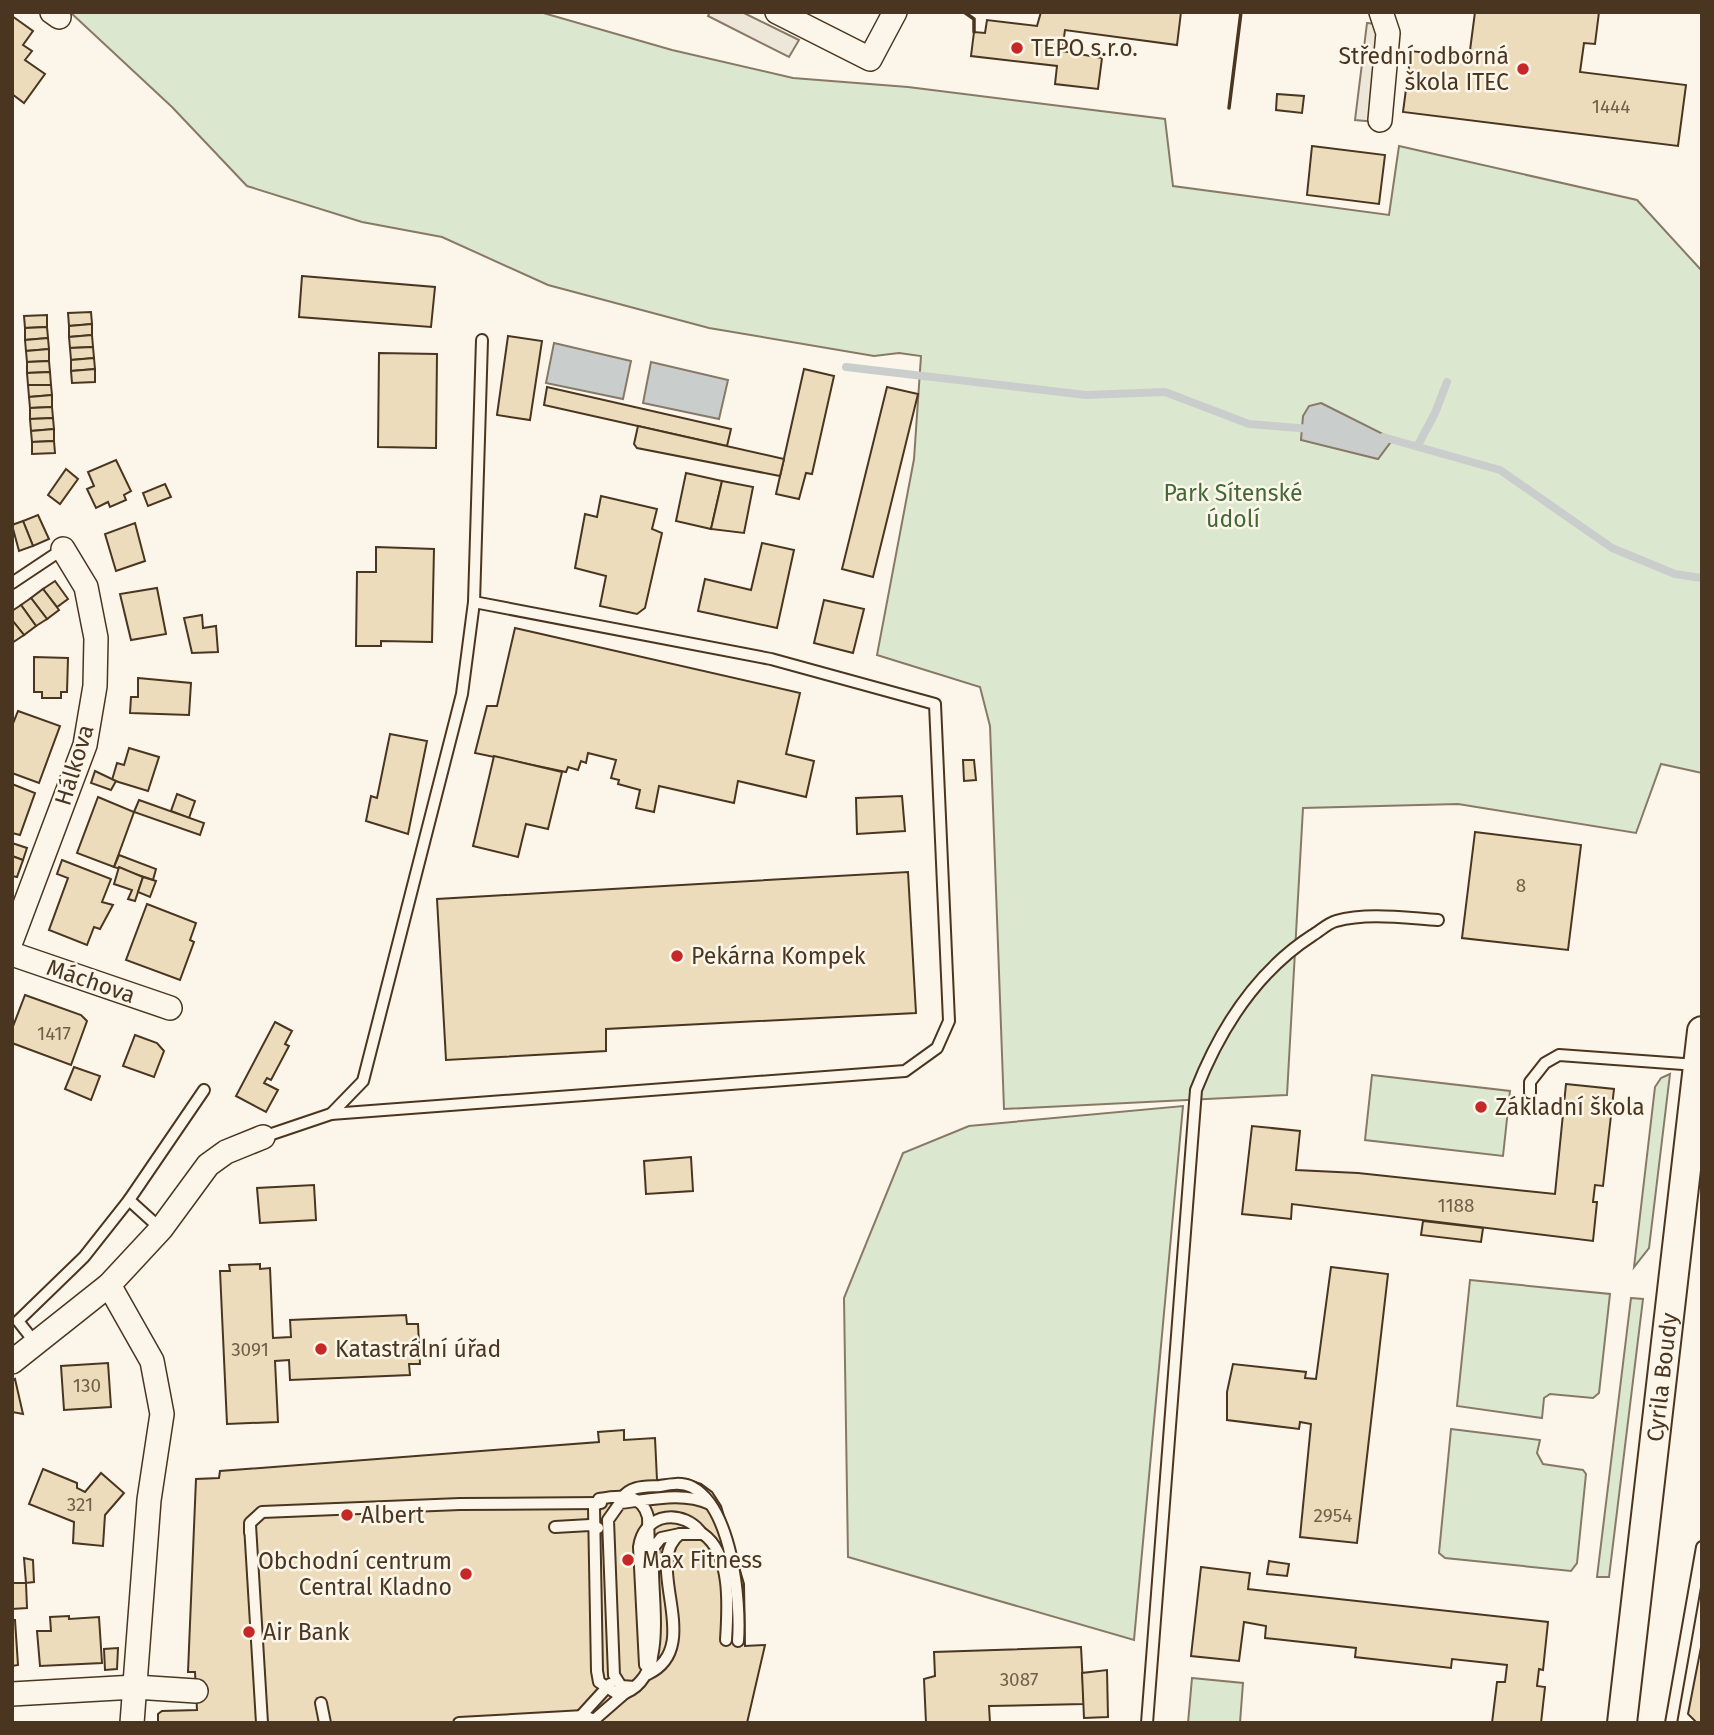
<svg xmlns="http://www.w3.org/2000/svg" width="1714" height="1735" viewBox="0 0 1714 1735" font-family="'Fira Sans',sans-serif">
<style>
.green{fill:#dce7d0;stroke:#887966;stroke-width:2}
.parking{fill:#ede7d9;stroke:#887966;stroke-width:2}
.water{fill:#c9cecd;stroke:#887966;stroke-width:2}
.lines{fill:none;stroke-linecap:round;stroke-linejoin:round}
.stream{stroke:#c9cecd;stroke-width:8}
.building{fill:#ecdcbc;stroke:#4a3520;stroke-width:2}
.service-casing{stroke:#4a3520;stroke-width:14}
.minor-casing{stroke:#4a3520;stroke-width:26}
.tertiary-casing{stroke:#4a3520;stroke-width:32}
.service{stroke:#fbf6e9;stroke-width:10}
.minor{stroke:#fbf6e9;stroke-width:23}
.tertiary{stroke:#fbf6e9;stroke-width:28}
.wall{stroke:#4a3520;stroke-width:3.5}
.poi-dot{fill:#c62828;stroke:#fbf6e9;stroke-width:2.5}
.labels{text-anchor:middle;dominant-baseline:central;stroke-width:5;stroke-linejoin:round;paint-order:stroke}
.number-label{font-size:19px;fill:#725f47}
.poi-label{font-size:23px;fill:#4a3520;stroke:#fbf6e9;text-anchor:start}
.park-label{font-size:23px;fill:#436837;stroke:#fbf6e9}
.street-label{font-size:23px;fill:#4a3520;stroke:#fbf6e9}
</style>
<rect width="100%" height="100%" fill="#fbf6e9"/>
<g class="green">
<path d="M70,12H540L672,50L793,78L908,87L1165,119L1173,186L1389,215L1399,146L1637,200L1702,271V773L1661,764L1636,833L1458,804L1303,808L1287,1095L1004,1109L990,726L980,687L877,655L914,459L921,356L899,353L874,356L709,328L548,285L442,237L362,222L247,186L172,107Z"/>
<path d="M1670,1074L1649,1248L1634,1267L1655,1087L1661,1078Z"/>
<path d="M1372,1075L1510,1091L1503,1156L1365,1140Z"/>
<path d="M1183,1106L1134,1640L848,1557L844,1298L903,1153L969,1126Z"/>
<path d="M1470,1280L1610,1294L1599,1393L1593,1398L1550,1394L1544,1398L1542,1418L1457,1406Z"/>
<path d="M1631,1298L1643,1299L1609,1577H1597Z"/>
<path d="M1451,1429L1540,1440L1537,1453L1543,1464L1583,1470L1586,1474L1577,1563L1571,1571L1445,1558L1439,1553Z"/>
<path d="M1192,1678L1243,1683L1240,1723H1188Z"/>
</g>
<g class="parking">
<path d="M710,12H742L799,40L789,57L708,16Z"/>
<path d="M1367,23L1386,25L1376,122L1355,120Z"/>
</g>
<g class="water">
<path d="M554,343L631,361L623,399L546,383Z"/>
<path d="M651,362L728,380L719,419L643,403Z"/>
<path d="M1321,403L1393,439L1378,459L1301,440L1303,416L1309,406Z"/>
</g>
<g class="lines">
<g class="stream">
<path d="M846,367L1086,395L1165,392L1249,424L1311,429"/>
<path d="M1383,437L1500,470L1612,548L1675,574L1702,578"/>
<path d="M1418,445L1435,413L1447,382"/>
</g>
</g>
<g class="building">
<path d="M1041,12H1181L1177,45L1065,30L1062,51L1102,58L1098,89L1055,84L1057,66L971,56L974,32L985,33L987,20L1037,26Z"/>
<path d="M1475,12H1599L1595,44L1584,43L1580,72L1686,85L1678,146L1403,112L1411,51L1469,58Z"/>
<path d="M12,16L33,31L23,45L32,51L25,60L45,74L24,103L12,94Z"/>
<path d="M1277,94L1304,96L1302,113L1276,110Z"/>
<path d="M1312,146L1385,155L1379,204L1307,195Z"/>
<path d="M302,276L435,287L431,327L299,317Z"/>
<path d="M91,312L92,324L69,326L68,313Z"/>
<path d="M47,315V327L25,328L24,316Z"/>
<path d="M92,324V335L69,337V326Z"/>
<path d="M47,327L48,338L25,340V328Z"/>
<path d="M92,335L93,347L70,348L69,337Z"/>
<path d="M508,336L542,341L530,420L497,415Z"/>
<path d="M48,338L49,349L26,351L25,340Z"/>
<path d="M93,347L94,358L71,360L70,348Z"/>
<path d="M49,349V361L27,362L26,351Z"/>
<path d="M379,353L437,354L436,448L378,447Z"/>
<path d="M94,358L95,369L71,371V360Z"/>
<path d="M49,361L50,372L27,373V362Z"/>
<path d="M95,369V382L72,383L71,371Z"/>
<path d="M804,369L834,376L812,474L806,473L799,499L776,494Z"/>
<path d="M50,372L51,385H28L27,373Z"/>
<path d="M28,385H51L52,395L29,397Z"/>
<path d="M547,387L731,429L727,446L544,405Z"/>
<path d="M887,387L918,394L873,577L842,569Z"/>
<path d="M52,395V407L30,408L29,397Z"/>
<path d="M52,407L53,418L30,419V408Z"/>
<path d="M53,418L54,429L31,431L30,419Z"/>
<path d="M638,426L784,459L780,476L637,448L634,444Z"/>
<path d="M54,429V441L32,442L31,431Z"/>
<path d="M54,441L55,453L32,454V442Z"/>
<path d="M116,460L131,491L124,495L126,500L110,507L108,502L96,508L87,489L94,486L88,472Z"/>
<path d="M66,469L78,479L60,504L48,495Z"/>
<path d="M686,473L722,481L711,529L676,521Z"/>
<path d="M722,481L753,487L744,533L711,529Z"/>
<path d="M165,484L171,497L148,506L143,493Z"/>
<path d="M601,496L657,509L652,529L662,533L645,608L637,614L600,606L606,576L575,568L585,514L597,517Z"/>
<path d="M38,515L49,539L33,546L23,521Z"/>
<path d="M23,521L33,546L19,551L12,525Z"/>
<path d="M135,523L145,561L116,571L105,534Z"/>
<path d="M762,543L794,550L777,628L698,611L705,579L751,590Z"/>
<path d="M376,547L434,549L432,642L381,641V646H356L357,572H376Z"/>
<path d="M55,581L68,599L57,607L43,589Z"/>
<path d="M157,588L166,634L131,640L120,594Z"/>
<path d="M43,589L59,610L47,619L31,598Z"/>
<path d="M31,598L47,619L36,626L21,605Z"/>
<path d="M824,600L864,609L853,653L814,643Z"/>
<path d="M21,605L36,626L24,635L12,620V611Z"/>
<path d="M202,615L203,628L216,626L218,652L192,653L184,618Z"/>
<path d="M12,620L24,635L12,643Z"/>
<path d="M515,628L800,693L786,754L814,761L806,797L738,781L734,803L659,786L654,812L636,808L640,790L618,784L619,780L611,778L616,760L588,753L586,763L581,761L578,770L568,767L566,772L475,753L487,706H497Z"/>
<path d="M34,657L68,658L67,692H61V698H42V692H34Z"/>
<path d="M138,678L191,683L189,715L130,713L131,697H138Z"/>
<path d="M18,711L60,726L39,783L12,773V726Z"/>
<path d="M390,734L427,741L408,834L366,821L371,796L377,798Z"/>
<path d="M129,748L159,757L148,791L112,780L117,763L124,765Z"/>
<path d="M494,756L562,772L548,829L526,824L518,857L473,846Z"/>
<path d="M963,760H974L976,780L964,781Z"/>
<path d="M95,771L116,781L111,790L91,783Z"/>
<path d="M12,784L35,793L20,835L12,833Z"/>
<path d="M177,794L195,801L189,818L171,811Z"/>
<path d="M902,796L905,831L857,834L856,798Z"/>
<path d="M98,797L134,812L114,867L77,853Z"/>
<path d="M139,800L204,823L200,835L134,812Z"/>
<path d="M1475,832L1581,845L1568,950L1462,938Z"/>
<path d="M12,843L27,848L23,860L12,856Z"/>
<path d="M119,855L156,869L153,880L114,867Z"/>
<path d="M12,856L23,860L17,877L12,876Z"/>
<path d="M62,860L111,879L102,902L113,905L100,929L94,927L87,945L49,930L68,878L57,874Z"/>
<path d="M119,867L143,877L135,901L128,899L132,890L114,884Z"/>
<path d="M908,872L916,1013L606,1029V1051L446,1060L437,899Z"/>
<path d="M143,877L156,881L150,897L138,892Z"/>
<path d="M147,904L196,923L190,940L194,942L180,980L126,960Z"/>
<path d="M25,995L81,1015L87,1021L71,1065L12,1043V1029Z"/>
<path d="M275,1022L292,1031L285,1044L289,1046L271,1080L267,1078L264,1083L278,1090L266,1112L236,1096Z"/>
<path d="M135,1035L157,1043L164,1051L154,1077L123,1066Z"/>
<path d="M74,1067L100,1076L91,1100L65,1089Z"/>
<path d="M1566,1084L1614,1089L1603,1186L1595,1185L1593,1202H1597L1593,1241L1292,1204L1291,1219L1242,1214L1252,1126L1300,1131L1296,1170L1358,1173L1555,1194Z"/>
<path d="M691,1157L693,1191L646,1194L644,1161Z"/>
<path d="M314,1185L316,1220L260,1223L257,1188Z"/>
<path d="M1423,1221L1483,1228L1481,1242L1421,1235Z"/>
<path d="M260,1264V1269L270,1268L273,1338L291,1337L290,1320L406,1315L407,1324H418L420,1364H409L410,1375L290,1380L289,1360L275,1361L278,1422L227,1424L220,1271H230L229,1265Z"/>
<path d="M1331,1267L1388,1274L1357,1543L1300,1537L1311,1424L1300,1422L1299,1429L1227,1420V1392L1233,1364L1306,1372L1305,1378L1316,1379Z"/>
<path d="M108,1363L111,1407L64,1410L61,1366Z"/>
<path d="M15,1379L23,1414L12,1412V1381Z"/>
<path d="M624,1430V1440L655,1438L657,1480L687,1479L701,1484L712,1492L721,1506L744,1584L745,1646L765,1645L747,1723H158V1714L162,1711L197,1710L195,1672H188L196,1479L219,1478L220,1471L599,1442L598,1432Z"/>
<path d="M43,1469L77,1483V1488L85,1492L101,1473L124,1493L105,1515L103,1546L73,1543L74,1522L29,1504Z"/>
<path d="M24,1558L33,1560L34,1582L26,1583Z"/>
<path d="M1269,1561L1289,1564L1287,1576L1267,1574Z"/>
<path d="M1201,1567L1250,1573L1248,1589L1548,1622L1543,1670L1539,1669L1537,1686L1545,1687L1541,1723H1492L1497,1682H1505L1507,1665L1452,1659L1451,1668L1355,1657L1356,1648L1265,1638L1266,1626L1244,1622L1239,1661L1191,1656Z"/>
<path d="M12,1583H26L27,1608L12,1609Z"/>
<path d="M69,1616V1619L99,1617L102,1663L40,1666L37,1631H51L50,1617Z"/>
<path d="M12,1620H15L18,1665L12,1666Z"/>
<path d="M1702,1642V1723H1697L1688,1714Z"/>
<path d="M1081,1647L1084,1704L989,1706L990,1723H926L924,1679L935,1676L934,1652Z"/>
<path d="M118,1648L117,1669L105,1670L104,1649Z"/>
<path d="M1107,1670L1108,1717L1084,1718L1082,1673Z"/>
</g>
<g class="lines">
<g class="service-casing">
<g id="service">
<path d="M12,583L63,549"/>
<path d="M1530,1093V1082L1545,1063L1559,1055L1697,1065"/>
<path d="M331,1114L905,1071L937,1048L949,1021L935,704L771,659L474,602"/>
<path d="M263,1137L331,1114L363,1081L462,694L474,602L482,340"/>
<path d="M161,1229L129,1200L204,1090"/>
<path d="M37,1345L18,1321L84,1257L129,1200"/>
<path d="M622,1498C631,1485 646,1487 660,1486C671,1484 682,1482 692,1487C732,1508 741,1601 738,1641"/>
<path d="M250,1525L262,1723"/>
<path d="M555,1527L590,1525L598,1528"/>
<path d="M250,1532V1523L262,1512L460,1504L601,1503"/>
<path d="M680,1534L661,1538L654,1547C647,1586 675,1681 619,1695L599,1682L597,1671L594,1508L599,1499C620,1495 642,1493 648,1517L652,1652C653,1667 645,1677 635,1687L621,1686L614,1675L608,1520L620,1503C649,1500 683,1491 710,1504"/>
<path d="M645,1665L639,1547C644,1511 685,1509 702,1534"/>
<path d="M648,1674C706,1646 641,1563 680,1534H703C732,1554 728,1609 726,1640"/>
<path d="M321,1703L325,1723"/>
<path d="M579,1718L610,1684"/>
<path d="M459,1723L584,1716L594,1720L625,1693"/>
<path d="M1147,1723L1196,1090C1220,1029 1257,971 1313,935C1320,931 1328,923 1336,921C1367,912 1406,918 1438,920"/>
<path d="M1671,1723L1702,1547"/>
</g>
</g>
<g class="minor-casing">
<g id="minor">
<path d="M52,12L59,17"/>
<path d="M777,12L870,59L895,12"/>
<path d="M1380,120L1388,33L1381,12"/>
<path d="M12,939L85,745L95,686L96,638L86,587L63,549"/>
<path d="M12,954L170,1008"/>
<path d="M109,1285L152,1361L162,1414L149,1500L132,1723"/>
<path d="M12,1362L109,1285L161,1229L208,1165L226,1152L263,1137"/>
<path d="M12,1694L135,1687L196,1691"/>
</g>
</g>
<g class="tertiary-casing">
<g id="tertiary">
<path id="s1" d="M1622,1723L1702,1031"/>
</g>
</g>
<use href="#service" class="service"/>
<use href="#minor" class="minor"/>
<use href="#tertiary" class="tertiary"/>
<g class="wall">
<path d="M964,12L974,19V32"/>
<path d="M1229,108L1241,12"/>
</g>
</g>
<g class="poi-dot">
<circle cx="1017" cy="48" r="7"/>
<circle cx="1523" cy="69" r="7"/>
<circle cx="677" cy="956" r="7"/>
<circle cx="1481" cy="1107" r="7"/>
<circle cx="321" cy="1349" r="7"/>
<circle cx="347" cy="1515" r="7"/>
<circle cx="628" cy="1560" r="7"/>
<circle cx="466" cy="1574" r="7"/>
<circle cx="249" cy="1632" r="7"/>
</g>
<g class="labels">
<g class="number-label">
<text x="1611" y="106">1444</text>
<text x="1521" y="885">8</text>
<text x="54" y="1033">1417</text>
<text x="1456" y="1205">1188</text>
<text x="250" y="1349">3091</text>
<text x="87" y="1385">130</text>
<text x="80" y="1504">321</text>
<text x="1333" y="1515">2954</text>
<text x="1019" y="1679">3087</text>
</g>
<g class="poi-label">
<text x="1031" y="48">TEPO s.r.o.</text>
<text x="1509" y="56" text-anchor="end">Střední odborná<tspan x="1509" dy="26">škola ITEC</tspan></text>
<text x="691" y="956">Pekárna Kompek</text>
<text x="1495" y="1107">Základní škola</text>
<text x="335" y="1349">Katastrální úřad</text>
<text x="361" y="1515">Albert</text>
<text x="642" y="1560">Max Fitness</text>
<text x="452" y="1561" text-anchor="end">Obchodní centrum<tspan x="452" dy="26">Central Kladno</tspan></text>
<text x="263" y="1632">Air Bank</text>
</g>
<g class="park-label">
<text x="1233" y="493">Park Sítenské<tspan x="1233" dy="26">údolí</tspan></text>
</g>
<g class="street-label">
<text transform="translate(74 765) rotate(-73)">Hálkova</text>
<text transform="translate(91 981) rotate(19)">Máchova</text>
<text stroke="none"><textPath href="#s1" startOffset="348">Cyrila Boudy</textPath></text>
</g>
</g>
<rect width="1714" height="1735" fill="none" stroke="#4a3520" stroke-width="28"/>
</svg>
